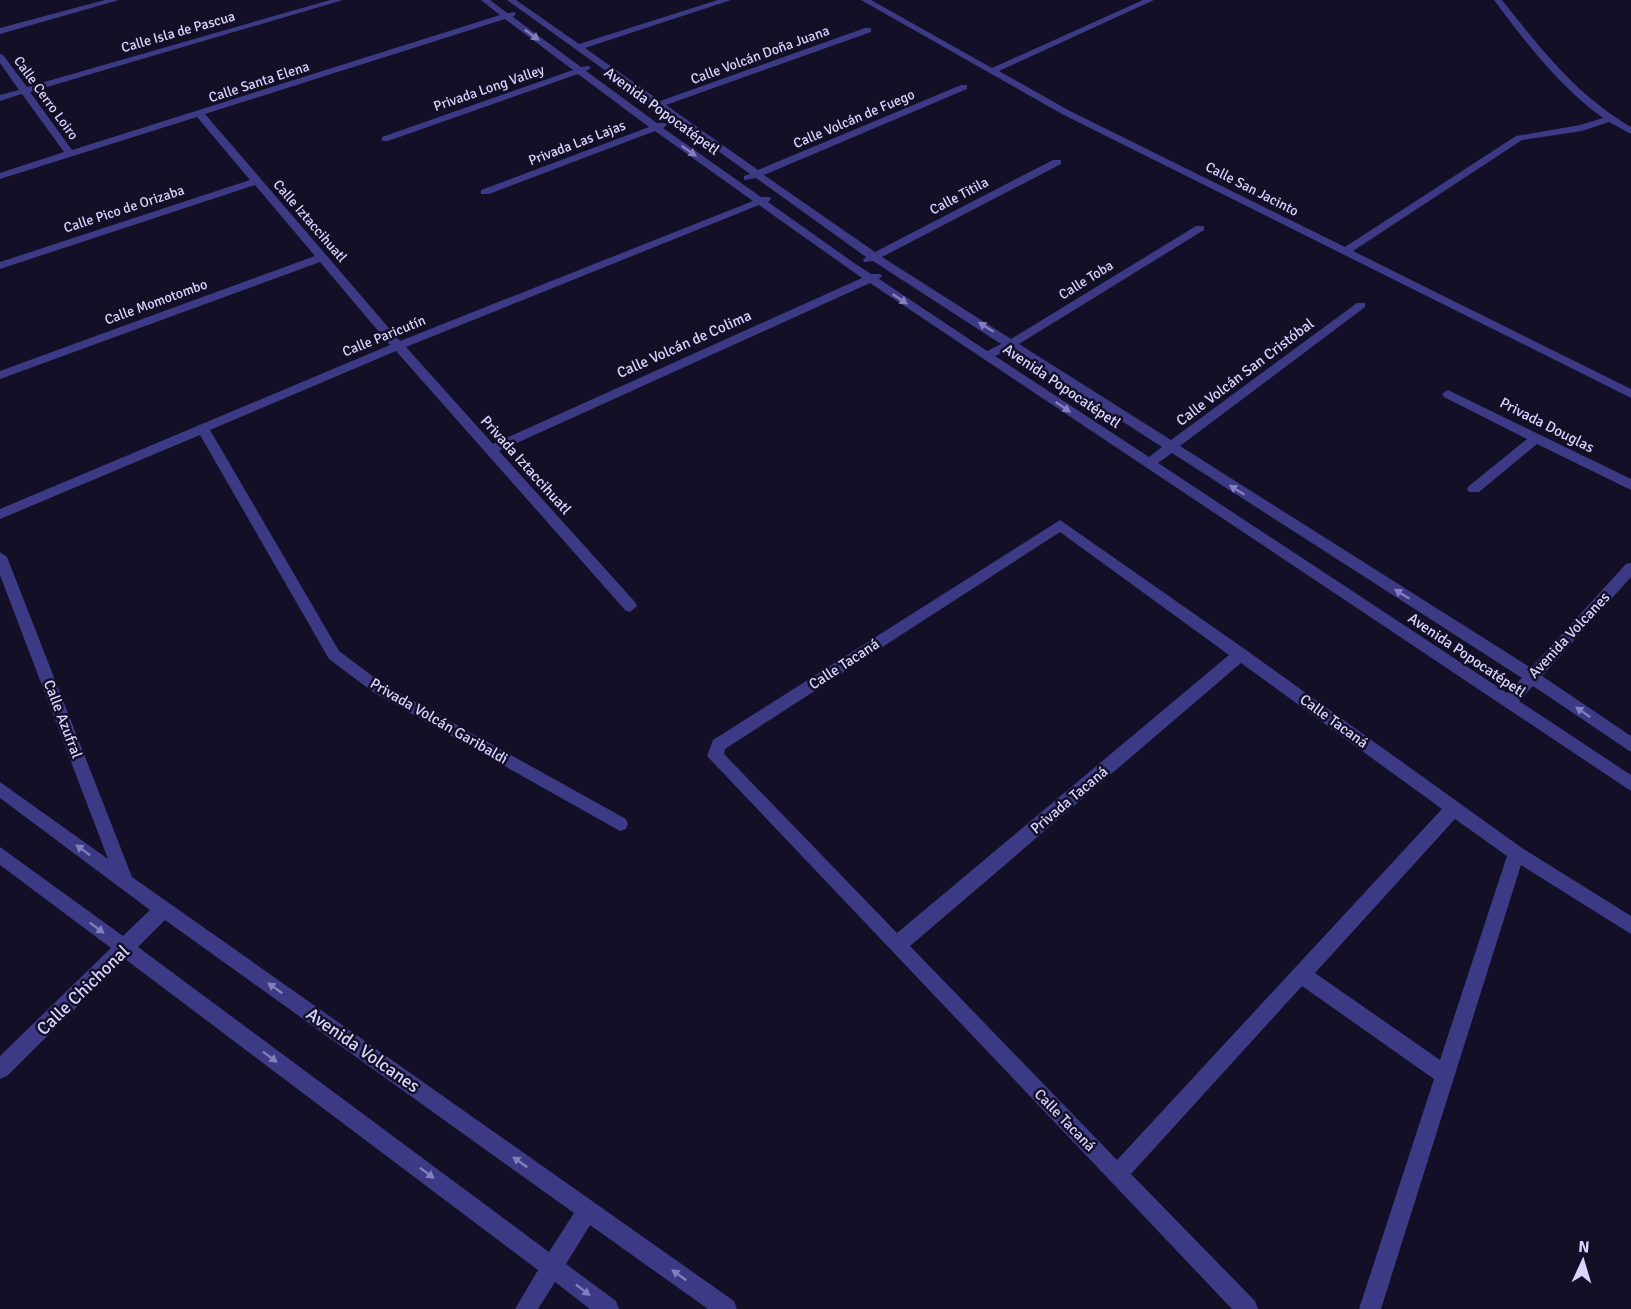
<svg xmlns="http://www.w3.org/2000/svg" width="1631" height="1309" viewBox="0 0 1631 1309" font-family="Signika,sans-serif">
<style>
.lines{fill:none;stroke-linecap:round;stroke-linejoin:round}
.minor{fill:#3d3a85;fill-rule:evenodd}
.oneway{fill:#837fbc}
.labels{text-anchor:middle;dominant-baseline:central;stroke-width:5;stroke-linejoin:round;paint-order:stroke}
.far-street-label{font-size:14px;fill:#d9d4ff;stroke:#130f26}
.street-label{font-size:15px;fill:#d9d4ff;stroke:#130f26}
.near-street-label{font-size:18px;fill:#d9d4ff;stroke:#130f26}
</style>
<rect width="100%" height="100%" fill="#130f26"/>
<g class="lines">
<g class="minor">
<path d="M105,0H119L0,34V28Z"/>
<path d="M330,0H343L30,92L72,150L500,15L481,0H490L507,13L515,12L516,14L513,17L581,67L589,66L591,68L586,71L657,123H665L667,125L663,128L761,197H770L771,199L768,202L857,265L871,274H880L882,276L879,279L987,351L1001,344L873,261L864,262L863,260L866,257L756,178L744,180V176L750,174L658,108L650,109L648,107L652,104L507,0H516L579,44L718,0H731L585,48L660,101L865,28H871V32L666,105L758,170L961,85H967V89L764,175L875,252L1053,160H1061V164L882,257L1011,339L1196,226H1204V230L1019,344L1171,440L1357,303H1365V307L1180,446L1531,668L1626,564L1631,563V577L1542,676L1631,736V752L1533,686L1519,701L1631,775V791L870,283L499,451L635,602L637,606L630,612L625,610L396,351L210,430L339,651L383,684L626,819L628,824L626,829L620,831L373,692L329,659L200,435L0,519V509L390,345L320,262L0,379V371L315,256L255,185L0,269V262L250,180L197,117L0,179V173L64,152L22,94L0,101V95L19,90L0,63V54L3,55L27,87ZM505,19L573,70L382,137V141H388L578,74L649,127L481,190V194H489L655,131L753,201L400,341L205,114ZM759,205L862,278L493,444L406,347ZM1010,349L1162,447L1149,457L995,356ZM1172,453L1522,678L1507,693L1158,463Z"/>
<path d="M861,0H871L992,68L1143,0H1154L999,71L1068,110L1345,247L1516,136L1580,125L1603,118C1559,86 1526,43 1494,0H1502C1541,49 1576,95 1631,127V134L1609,122L1582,131L1522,140L1353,251L1631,389V398L1062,114Z"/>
<path d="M1448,390L1631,479V490L1537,444L1479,492H1469L1467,489L1469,486L1527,439L1444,397L1442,394Z"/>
<path d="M1060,520L1246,650L1522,848L1631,916V934L1521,865L1381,1309H1359L1434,1079L1302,986L1131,1174L1255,1301L1258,1309H1232L707,756L713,740ZM1060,532L1229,655L897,933L724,754L725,749ZM1241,663L1442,809L1117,1160L910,946ZM1455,819L1507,856L1440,1060L1315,973Z"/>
<path d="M0,552L7,557L132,877L734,1301L737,1309H708L590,1225L566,1264L616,1301L619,1309H590L555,1282L538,1309H515L538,1270L125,959L7,1076L0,1079V1056L111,948L0,865V847L123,936L150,910L0,798V782L108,859L0,575ZM165,920L574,1213L549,1252L138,947Z"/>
</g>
</g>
<defs><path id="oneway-solid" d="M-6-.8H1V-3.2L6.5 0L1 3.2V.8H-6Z" transform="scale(1.5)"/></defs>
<g class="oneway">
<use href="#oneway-solid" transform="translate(532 35) rotate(37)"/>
<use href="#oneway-solid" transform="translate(689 151) rotate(36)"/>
<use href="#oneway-solid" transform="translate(900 299) rotate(34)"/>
<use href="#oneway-solid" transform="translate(986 327) rotate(-148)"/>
<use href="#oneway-solid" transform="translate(1063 407) rotate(34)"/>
<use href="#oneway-solid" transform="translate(1237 490) rotate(-148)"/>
<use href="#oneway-solid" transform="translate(1402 594) rotate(-148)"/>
<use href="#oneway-solid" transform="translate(1583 712) rotate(-145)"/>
<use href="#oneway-solid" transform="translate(83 850) rotate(-143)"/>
<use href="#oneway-solid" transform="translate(97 928) rotate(37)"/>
<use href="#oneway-solid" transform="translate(275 988) rotate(-145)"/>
<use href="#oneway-solid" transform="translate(270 1057) rotate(37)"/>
<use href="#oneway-solid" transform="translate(520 1162) rotate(-145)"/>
<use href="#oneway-solid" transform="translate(427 1173) rotate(37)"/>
<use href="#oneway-solid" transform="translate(679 1275) rotate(-144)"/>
<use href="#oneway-solid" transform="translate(583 1290) rotate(38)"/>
</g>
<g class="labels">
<g class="far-street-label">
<text transform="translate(178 32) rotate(-16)">Calle Isla de Pascua</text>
<text transform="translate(760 55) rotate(-20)">Calle Volcán Doña Juana</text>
<text transform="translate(259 82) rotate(-18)">Calle Santa Elena</text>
<text transform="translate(489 88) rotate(-19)">Privada Long Valley</text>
<text transform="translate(46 98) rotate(54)">Calle Cerro Loiro</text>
<text transform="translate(854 119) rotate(-23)">Calle Volcán de Fuego</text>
<text transform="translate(577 143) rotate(-21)">Privada Las Lajas</text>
<text transform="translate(1252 189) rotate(27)">Calle San Jacinto</text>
<text transform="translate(959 196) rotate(-28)">Calle Titila</text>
<text transform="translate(124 209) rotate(-18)">Calle Pico de Orizaba</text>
<text transform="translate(310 221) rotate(49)">Calle Iztaccihuatl</text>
<text transform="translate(1086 280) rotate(-32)">Calle Toba</text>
<text transform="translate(156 302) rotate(-20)">Calle Momotombo</text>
<text transform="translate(384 336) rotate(-22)">Calle Paricutín</text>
</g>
<g class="street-label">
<text transform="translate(662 111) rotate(36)">Avenida Popocatépetl</text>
<text transform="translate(684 344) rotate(-24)">Calle Volcán de Colima</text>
<text transform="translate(1245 372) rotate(-37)">Calle Volcán San Cristóbal</text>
<text transform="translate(1062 386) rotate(34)">Avenida Popocatépetl</text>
<text transform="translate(1547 425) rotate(27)">Privada Douglas</text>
<text transform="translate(526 465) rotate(48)">Privada Iztaccihuatl</text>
<text transform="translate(1569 635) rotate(-47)">Avenida Volcanes</text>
<text transform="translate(1467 655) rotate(34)">Avenida Popocatépetl</text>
<text transform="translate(844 664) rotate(-33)">Calle Tacaná</text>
<text transform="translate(63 719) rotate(69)">Calle Azufral</text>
<text transform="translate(439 721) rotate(30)">Privada Volcán Garibaldi</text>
<text transform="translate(1334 721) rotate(36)">Calle Tacaná</text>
<text transform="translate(1069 800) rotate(-40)">Privada Tacaná</text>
<text transform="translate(1065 1120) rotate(46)">Calle Tacaná</text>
</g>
<g class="near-street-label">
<text transform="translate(83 990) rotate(-44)">Calle Chichonal</text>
<text transform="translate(363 1050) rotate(35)">Avenida Volcanes</text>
</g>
</g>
<g transform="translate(1583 1261) rotate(4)" stroke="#130f26" stroke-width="4.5" paint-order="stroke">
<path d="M0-4.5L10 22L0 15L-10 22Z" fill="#d9d4ff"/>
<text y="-9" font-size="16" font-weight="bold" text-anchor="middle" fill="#d9d4ff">N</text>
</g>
</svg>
